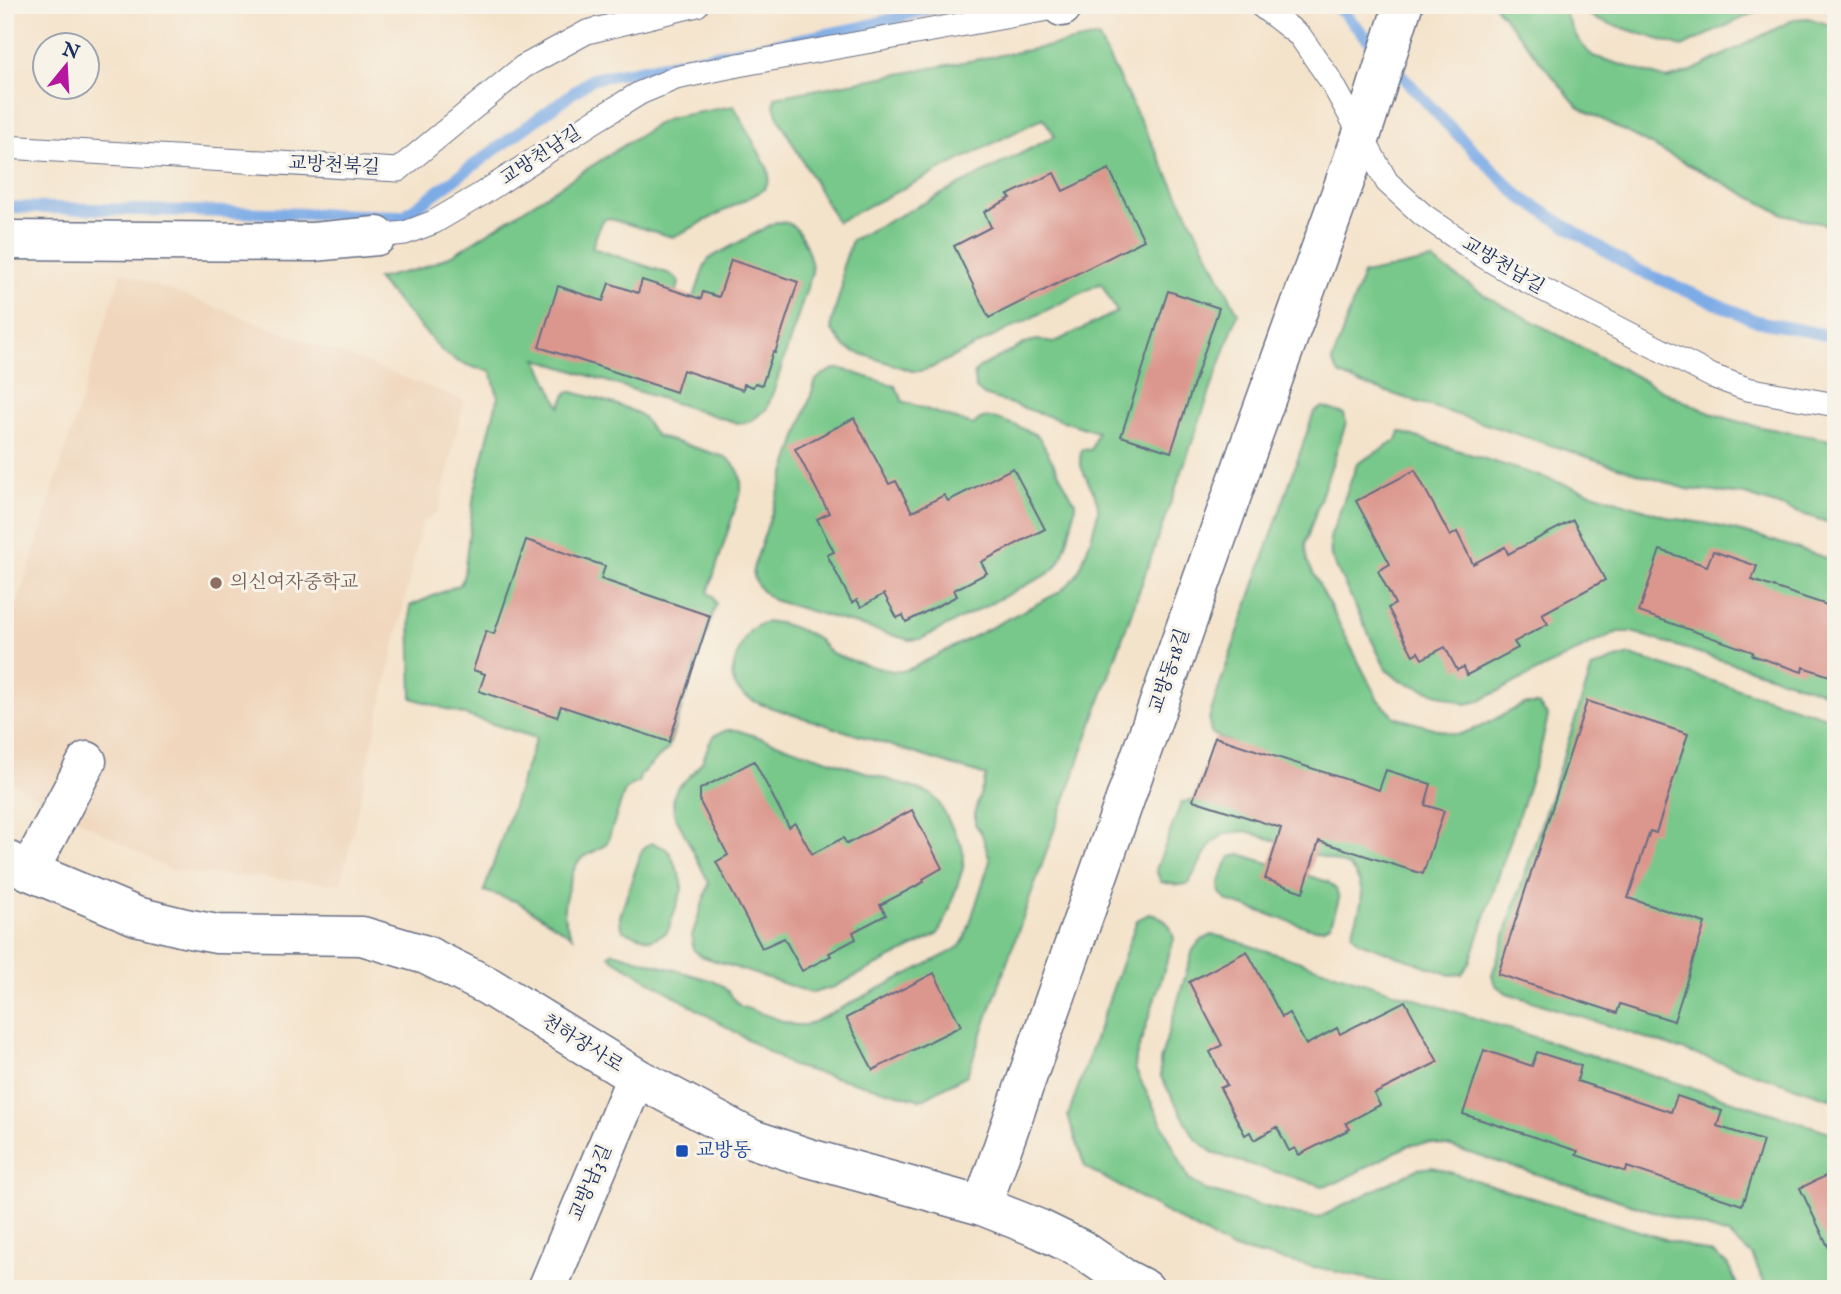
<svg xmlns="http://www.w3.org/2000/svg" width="1841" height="1294" viewBox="0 0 1841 1294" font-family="'IM FELL English','Noto Serif KR',serif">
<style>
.built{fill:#f0d6bc}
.green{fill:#77c88a;stroke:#497c74;stroke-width:2}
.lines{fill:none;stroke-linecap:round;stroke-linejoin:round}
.stream{stroke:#7cabe6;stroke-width:12}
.building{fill:#db968d}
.lane-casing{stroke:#676e84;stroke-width:25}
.street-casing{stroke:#676e84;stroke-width:41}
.secondary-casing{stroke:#676e84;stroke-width:41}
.lane{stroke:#fff;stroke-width:23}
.street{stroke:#fff;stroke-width:38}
.secondary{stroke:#fff;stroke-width:38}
.education-dot{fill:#8d6e63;stroke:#f7f3e8;stroke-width:2.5}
.transit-dot{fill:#1a4fb4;stroke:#f7f3e8;stroke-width:2.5}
.labels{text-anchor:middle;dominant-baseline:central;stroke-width:6;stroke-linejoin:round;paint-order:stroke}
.street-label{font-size:19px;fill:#1b2f5e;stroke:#f7f3e8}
.education-label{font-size:19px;fill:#785e54;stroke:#f7f3e8;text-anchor:start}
.transit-label{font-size:19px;fill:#164399;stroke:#f7f3e8;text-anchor:start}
</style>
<rect width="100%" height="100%" fill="#f7f3e8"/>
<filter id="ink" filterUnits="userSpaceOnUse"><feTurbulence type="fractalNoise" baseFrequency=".0143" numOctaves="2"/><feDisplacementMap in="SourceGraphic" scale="14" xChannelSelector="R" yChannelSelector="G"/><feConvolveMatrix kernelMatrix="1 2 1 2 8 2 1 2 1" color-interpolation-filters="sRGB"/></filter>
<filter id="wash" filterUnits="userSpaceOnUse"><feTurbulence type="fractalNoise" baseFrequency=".00686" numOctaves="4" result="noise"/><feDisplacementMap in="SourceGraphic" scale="28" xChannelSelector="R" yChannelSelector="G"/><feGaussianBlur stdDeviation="1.57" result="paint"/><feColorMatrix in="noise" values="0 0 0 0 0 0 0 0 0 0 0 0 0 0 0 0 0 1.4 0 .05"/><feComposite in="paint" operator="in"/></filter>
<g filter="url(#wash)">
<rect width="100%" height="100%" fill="#f4e3cb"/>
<path class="built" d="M121,272L464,400L439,511L422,523L341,884L172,871L5,779V644Z"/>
<g class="green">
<path d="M1494,5H1560C1570,23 1577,43 1593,56L1667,79L1690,72L1795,19L1808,18L1836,27V227L1783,214L1578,107Z"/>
<path d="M1586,5H1770L1682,47L1598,20L1590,15Z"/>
<path d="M1098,37L1238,313L967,1075L921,1100L792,1066L613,959L609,955L613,952L713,981L723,986L740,1006L794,1025H805L816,1021L951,952L960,946L965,938L990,861L982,834L975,824V811L986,776L760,704C750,699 736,693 733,680C731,673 734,666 736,659C742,642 748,624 769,622C780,621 810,633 819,640C823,644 825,648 830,652C841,658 889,673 902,671C905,671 908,669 912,668L1058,593C1065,587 1072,582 1077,574C1083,563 1099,518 1098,506C1096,486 1074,470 1082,449L1091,450L1097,432L984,395L975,387L974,375L978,368L1028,342L1038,340L1053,343L1117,312L1101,283L931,368L921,371H912L853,351L845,347L832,331L831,324L842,286V269L852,240L1055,136L1043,118L837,222L778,117L774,105L775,97Z"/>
<path d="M734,106L768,169C770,179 769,184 762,191L682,233L672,237L607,218L601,222L592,248L670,274L677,279L679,284L675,295L684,326L705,265L710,258L776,222C783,222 788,222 793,226C803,234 812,259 812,272L774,390L766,410L749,422L737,423L537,359L560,407L567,392H573C592,398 622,404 639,414C647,419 649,430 657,436L725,457C738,466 742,474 741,490L708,593L713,596L716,604L668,749L640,775L639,782L630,786L625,790L607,843C599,851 587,853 579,861C574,866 572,875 570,882C563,904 560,914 572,936L518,902L484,891L536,738L412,698L410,606L461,584L464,574L474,494L498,397L491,371L476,368L459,362L444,353L377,279L422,268L454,254L659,123L673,117Z"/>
<path d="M1432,260L1489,298L1671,395L1710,413L1750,425L1836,441V525L1745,495L1686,489L1356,382L1339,374L1332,362L1363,274Z"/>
<path d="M834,369H842L895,386L901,396L902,401L973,425C976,422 979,419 983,418C992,414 1030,431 1039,437L1075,503C1075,515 1064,557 1057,566C1055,568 1049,572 1048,574L921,639L909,640L773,600C761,591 754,585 753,569L816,380L822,375Z"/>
<path d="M1323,407L1344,414L1346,423L1305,544L1307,561L1378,700L1395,717L1457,735L1480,727L1524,704H1538L1548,716L1540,751L1470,962L1462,974L1450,975L1359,942L1352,933C1361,906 1370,890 1349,866L1246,831L1226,833L1213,842L1206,852L1188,884L1178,885L1161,882L1156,870L1181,803L1189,800L1206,801L1232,743L1211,733L1209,719L1217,693L1314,412Z"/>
<path d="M1400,432L1671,518L1709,524L1758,536L1836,561V696L1632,632H1618L1593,643L1479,701L1466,704L1399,680L1386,669L1331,557L1330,538L1357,464L1397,440Z"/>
<path d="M1630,655L1836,720V1100L1507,993L1495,985L1492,975L1592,668L1613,660Z"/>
<path d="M727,730H737L920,790L931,794L939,803L962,846L964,857L963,868L947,916L937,935L834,987L812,993L701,956L693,949L692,936L709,883L674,813L673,798L677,788L694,772L703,760L709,744L715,735Z"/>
<path d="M652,843L665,848L670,853L682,881V889L669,928L666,933L651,940L623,931L620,922V916L642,850L647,845Z"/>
<path d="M1240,854L1328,882L1336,889L1339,899L1331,924L1325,928L1313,929L1227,901L1220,893L1219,884L1226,864L1231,857Z"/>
<path d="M1149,914C1165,917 1171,924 1174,939L1136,1057L1135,1069L1189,1179L1205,1190L1296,1215L1318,1218L1417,1169L1433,1167L1713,1254L1727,1264L1739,1289H1413L1230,1248L1085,1167L1068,1116L1137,920Z"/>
<path d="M1212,935L1223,937L1836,1134V1289H1767L1752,1255L1728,1235L1451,1147L1430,1143L1409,1145L1338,1182L1323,1186L1228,1158L1212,1152L1195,1138L1161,1077L1160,1061L1193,950L1200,941Z"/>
</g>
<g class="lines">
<g class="stream">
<path d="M1333,5L1343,12L1444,121L1520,197L1633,268L1757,321L1836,337"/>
<path d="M5,207L404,216L592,79L858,28L944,5"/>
</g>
</g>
<g id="blocks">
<g class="building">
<path d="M1109,169L1144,240L989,318L954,246L991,227L984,212L1011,198L1008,195L1054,173L1063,191Z"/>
<path d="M731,260L798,282L775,353L773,352L762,385L755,383L753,387L744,384L743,390L683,370L676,392L539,347L558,286L603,301L609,283L638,293L642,280L701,299L703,292L719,297Z"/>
<path d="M1168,291L1219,308L1171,452L1121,436Z"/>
<path d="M854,418L889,484L896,481L912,512L944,495L948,501L1013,468L1045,529L981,562L987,573L954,590L957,596L906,622L903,615L897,618L884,594L861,607L857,600L852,603L827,555L834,552L817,519L829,513L795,449Z"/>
<path d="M1415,470L1450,536L1457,532L1473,564L1505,547L1508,554L1573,520L1605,580L1542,614L1548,624L1514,642L1518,648L1467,675L1464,667L1457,670L1445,647L1422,659L1418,652L1413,655L1388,608L1395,604L1378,571L1390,564L1356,501Z"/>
<path d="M526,540L605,566L601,579L710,616L669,742L561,706L557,717L479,691L485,674L473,670L486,631L494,634Z"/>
<path d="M1660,550L1707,566L1713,551L1757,566L1752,580L1836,608V678L1803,667L1802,672L1752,655L1753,652L1639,612Z"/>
<path d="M1587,701L1688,734L1656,833L1650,831L1628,898L1705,923L1674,1021L1620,1004L1617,1013L1498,974Z"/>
<path d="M1215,737L1379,790L1386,770L1431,784L1425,805L1444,811L1423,874L1319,841L1303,892L1265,879L1281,828L1193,800Z"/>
<path d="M754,761L789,827L795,823L812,854L843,838L847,844L912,810L942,868L923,879L924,882L880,905L886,915L853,932L856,939L829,953L831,956L802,971L784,938L762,948L716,862L728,855L700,802V789Z"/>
<path d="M1247,951L1282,1017L1289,1013L1306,1045L1337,1028L1340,1034L1405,1001L1438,1062L1374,1094L1380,1105L1346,1123L1350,1129L1299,1155L1295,1148L1289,1151L1277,1127L1254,1140L1250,1132L1245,1135L1220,1088L1227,1085L1210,1052L1222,1045L1189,982Z"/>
<path d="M934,973L961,1026L873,1070L846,1018Z"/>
<path d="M1484,1050L1532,1066L1537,1052L1581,1066L1577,1081L1671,1112L1677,1096L1722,1111L1717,1126L1763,1141L1745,1199L1744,1198L1742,1205L1627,1167L1626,1172L1576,1155L1578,1151L1463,1114Z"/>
<path d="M1836,1171V1263L1800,1188Z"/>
</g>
</g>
</g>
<g filter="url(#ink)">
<use href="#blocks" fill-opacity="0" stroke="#676e84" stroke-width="2"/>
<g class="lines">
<g class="lane-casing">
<g id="lane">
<path d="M1260,5L1300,36L1331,81L1387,182L1423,215L1483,256L1517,276L1712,376L1747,389L1836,405"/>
<path d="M5,147L398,170L523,67L587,32L697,5"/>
<path d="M377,236L405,233L434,222L480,195L593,122L640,93L676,78L738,65L1070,5"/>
</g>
</g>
<g class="street-casing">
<g id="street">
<path d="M1062,5V7"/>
<path d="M5,240L313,242L377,236"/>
<path d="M29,871L87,761"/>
<path d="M547,1289L636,1077"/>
</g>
</g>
<g class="secondary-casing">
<g id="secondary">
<path d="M5,859L29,871L136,916L185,928L217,934L362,936L426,955L488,986L636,1077L752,1139L809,1158L982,1206L1040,1229L1081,1249L1122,1277L1145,1289"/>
<path d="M982,1206L1251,441L1361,137L1403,5"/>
</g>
</g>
<use href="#lane" class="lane"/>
<use href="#street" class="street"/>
<use href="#secondary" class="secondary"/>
</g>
</g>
<circle class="education-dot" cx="216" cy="583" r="7"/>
<rect class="transit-dot" x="675" y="1144" width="14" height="14" rx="3.5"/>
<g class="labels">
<g class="street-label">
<text transform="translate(541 156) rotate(-33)">교방천남길</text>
<text transform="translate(334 166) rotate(3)">교방천북길</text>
<text transform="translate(1503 266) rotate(31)">교방천남길</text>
<text transform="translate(1170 671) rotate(-71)">교방동18길</text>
<text transform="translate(582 1044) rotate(32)">천하장사로</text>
<text transform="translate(591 1183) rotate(-67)">교방남3길</text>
</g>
<g class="education-label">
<text x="230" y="583">의신여자중학교</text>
</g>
<g class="transit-label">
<text x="696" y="1151">교방동</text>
</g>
</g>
<rect width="1841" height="1294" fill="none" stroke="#f7f3e8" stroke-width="28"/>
<g transform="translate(66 66) rotate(18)"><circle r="33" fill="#f7f3e8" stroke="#9fa5b1" stroke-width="2"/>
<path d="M0-5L12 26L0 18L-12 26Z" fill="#b5179e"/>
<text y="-10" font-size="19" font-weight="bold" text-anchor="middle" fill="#1b2f5e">N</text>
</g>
</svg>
